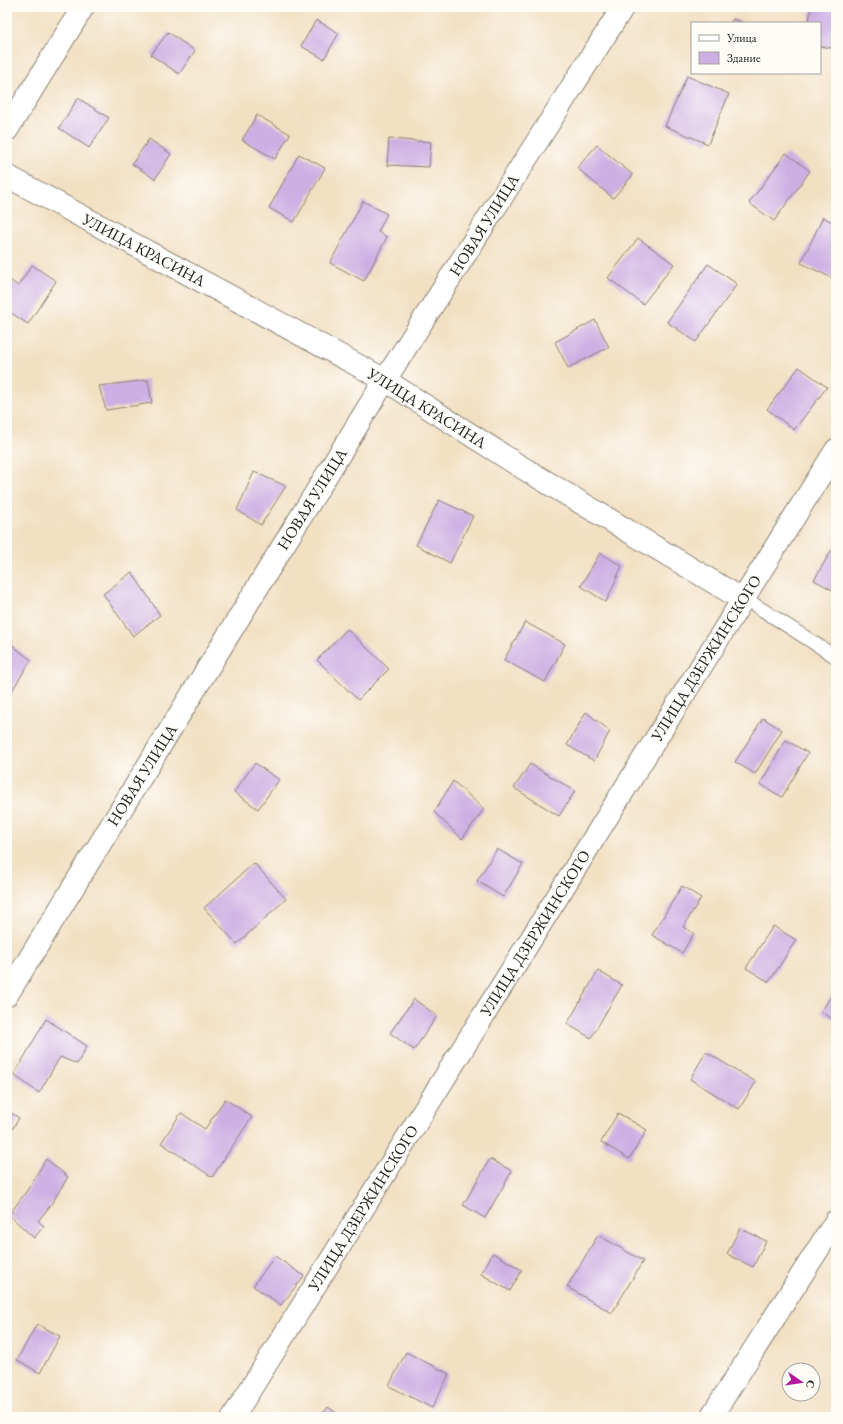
<svg xmlns="http://www.w3.org/2000/svg" width="843" height="1424" viewBox="0 0 843 1424" font-family="'EB Garamond',serif">
<style>
.building{fill:#ceafe3}
.lines{fill:none;stroke-linecap:round;stroke-linejoin:round}
.lane-casing{stroke:#877e70;stroke-width:15}
.street-casing{stroke:#877e70;stroke-width:24}
.lane{stroke:#fff;stroke-width:13}
.street{stroke:#fff;stroke-width:22}
.labels{text-anchor:middle;dominant-baseline:central;stroke-width:3;stroke-linejoin:round;paint-order:stroke}
.street-label{font-size:16px;fill:#1c1c1c;stroke:#fdfcf7}
</style>
<rect width="100%" height="100%" fill="#fdfcf7"/>
<filter id="ink" filterUnits="userSpaceOnUse"><feTurbulence type="fractalNoise" baseFrequency=".025" numOctaves="2"/><feDisplacementMap in="SourceGraphic" scale="8" xChannelSelector="R" yChannelSelector="G"/><feConvolveMatrix kernelMatrix="1 2 1 2 8 2 1 2 1" color-interpolation-filters="sRGB"/></filter>
<filter id="wash" filterUnits="userSpaceOnUse"><feTurbulence type="fractalNoise" baseFrequency=".012" numOctaves="4" result="noise"/><feDisplacementMap in="SourceGraphic" scale="16" xChannelSelector="R" yChannelSelector="G"/><feGaussianBlur stdDeviation="0.9" result="paint"/><feColorMatrix in="noise" values="0 0 0 0 0 0 0 0 0 0 0 0 0 0 0 0 0 1.4 0 .05"/><feComposite in="paint" operator="in"/></filter>
<g filter="url(#wash)">
<rect width="100%" height="100%" fill="#f2e0c3"/>
<g id="blocks">
<g class="building">
<path d="M811,7H836V49L820,46V23H809Z"/>
<path d="M733,19L744,23H731Z"/>
<path d="M316,20L339,33L324,59L301,46Z"/>
<path d="M168,32L195,51L179,74L151,55Z"/>
<path d="M687,76L729,94L708,144L665,126Z"/>
<path d="M78,98L109,118L89,148L59,128Z"/>
<path d="M257,115L290,134L275,159L242,140Z"/>
<path d="M149,139L171,154L155,179L132,164Z"/>
<path d="M389,139L431,142L429,167L387,165Z"/>
<path d="M597,145L633,175L613,198L577,168Z"/>
<path d="M786,153L810,171L774,221L749,203Z"/>
<path d="M299,154L325,168L294,222L269,208Z"/>
<path d="M363,201L387,214L378,232L387,237L364,281L330,263Z"/>
<path d="M823,217L836,224V280L801,263Z"/>
<path d="M638,238L674,264L643,304L608,278Z"/>
<path d="M708,264L737,284L696,342L667,322Z"/>
<path d="M32,265L56,281L28,324L11,313L7,320V278L18,286Z"/>
<path d="M595,320L609,347L568,368L555,342Z"/>
<path d="M799,367L827,387L794,430L767,409Z"/>
<path d="M148,380L152,403L106,410L99,386Z"/>
<path d="M254,472L286,486L261,525L237,510Z"/>
<path d="M439,500L473,516L450,563L416,545Z"/>
<path d="M836,549V592L814,580L831,551Z"/>
<path d="M600,553L622,566L606,602L581,586Z"/>
<path d="M132,572L160,615L133,636L103,594Z"/>
<path d="M525,622L565,644L545,682L504,660Z"/>
<path d="M347,629L389,669L358,700L317,660Z"/>
<path d="M7,641L31,660L7,699Z"/>
<path d="M586,712L610,731L594,761L567,745Z"/>
<path d="M763,718L782,730L755,774L735,762Z"/>
<path d="M786,740L808,753L782,797L760,784Z"/>
<path d="M255,763L279,780L258,809L234,792Z"/>
<path d="M530,764L575,791L559,816L514,788Z"/>
<path d="M453,781L484,809L462,839L434,812Z"/>
<path d="M497,849L523,864L503,897L477,881Z"/>
<path d="M254,863L286,899L237,944L204,908Z"/>
<path d="M682,886L701,898L683,927L694,933L682,953L652,935Z"/>
<path d="M773,926L796,940L769,982L746,968Z"/>
<path d="M598,971L622,985L591,1038L567,1024Z"/>
<path d="M836,988V1021L821,1012Z"/>
<path d="M414,999L437,1016L414,1050L390,1033Z"/>
<path d="M46,1019L87,1046L77,1064L60,1057L39,1093L14,1075Z"/>
<path d="M706,1052L756,1082L739,1109L690,1079Z"/>
<path d="M225,1099L252,1117L212,1177L161,1143L181,1113L205,1129Z"/>
<path d="M7,1110L19,1118L7,1138Z"/>
<path d="M618,1113L647,1130L629,1159L601,1142Z"/>
<path d="M46,1159L68,1177L50,1206L38,1221L44,1226L34,1238L9,1215L28,1189Z"/>
<path d="M490,1159L512,1171L485,1218L463,1205Z"/>
<path d="M740,1228L766,1241L753,1267L727,1254Z"/>
<path d="M598,1235L643,1261L612,1313L567,1287Z"/>
<path d="M493,1253L522,1270L510,1291L481,1274Z"/>
<path d="M275,1256L304,1276L281,1305L253,1286Z"/>
<path d="M37,1324L60,1336L40,1373L17,1360Z"/>
<path d="M406,1352L449,1374L432,1408L389,1386Z"/>
<path d="M328,1407L342,1417H320Z"/>
</g>
</g>
</g>
<g filter="url(#ink)">
<use href="#blocks" fill-opacity="0" stroke="#877e70" stroke-width="1"/>
<g class="lines">
<g class="lane-casing">
<path id="lane" d="M744,598L836,657"/>
</g>
<g class="street-casing">
<g id="street">
<path d="M7,130L83,7"/>
<path d="M7,176L385,380L518,465L735,595L744,598"/>
<path d="M7,995L385,380L623,7"/>
<path d="M233,1417L836,450"/>
<path d="M711,1417L836,1221"/>
</g>
</g>
<use href="#lane" class="lane"/>
<use href="#street" class="street"/>
</g>
</g>
<g class="labels">
<g class="street-label">
<text transform="translate(484 225) rotate(-58)">НОВАЯ УЛИЦА</text>
<text transform="translate(144 250) rotate(28)">УЛИЦА КРАСИНА</text>
<text transform="translate(427 408) rotate(32)">УЛИЦА КРАСИНА</text>
<text transform="translate(312 499) rotate(-58)">НОВАЯ УЛИЦА</text>
<text transform="translate(706 658) rotate(-58)">УЛИЦА ДЗЕРЖИНСКОГО</text>
<text transform="translate(142 775) rotate(-58)">НОВАЯ УЛИЦА</text>
<text transform="translate(535 933) rotate(-58)">УЛИЦА ДЗЕРЖИНСКОГО</text>
<text transform="translate(363 1208) rotate(-58)">УЛИЦА ДЗЕРЖИНСКОГО</text>
</g>
</g>
<rect width="843" height="1424" fill="none" stroke="#fdfcf7" stroke-width="24"/>
<rect x="691" y="22" width="130" height="52" fill="#fdfcf7" stroke="#a3a29f"/>
<rect x="699" y="35" width="20" height="6" fill="#ffffff" stroke="#a3a29f"/>
<text x="727" y="42" font-size="12" fill="#1c1c1c">Улица</text>
<rect x="699" y="52" width="20" height="12" fill="#ceafe3" stroke="#a3a29f"/>
<text x="727" y="62" font-size="12" fill="#1c1c1c">Здание</text>
<g transform="translate(801 1382) rotate(103)"><circle r="19" fill="#fdfcf7" stroke="#a3a29f"/>
<path d="M0-3L7 15L0 10L-7 15Z" fill="#b5179e"/>
<text y="-6" font-size="11" font-weight="bold" text-anchor="middle" fill="#1c1c1c">С</text>
</g>
</svg>
